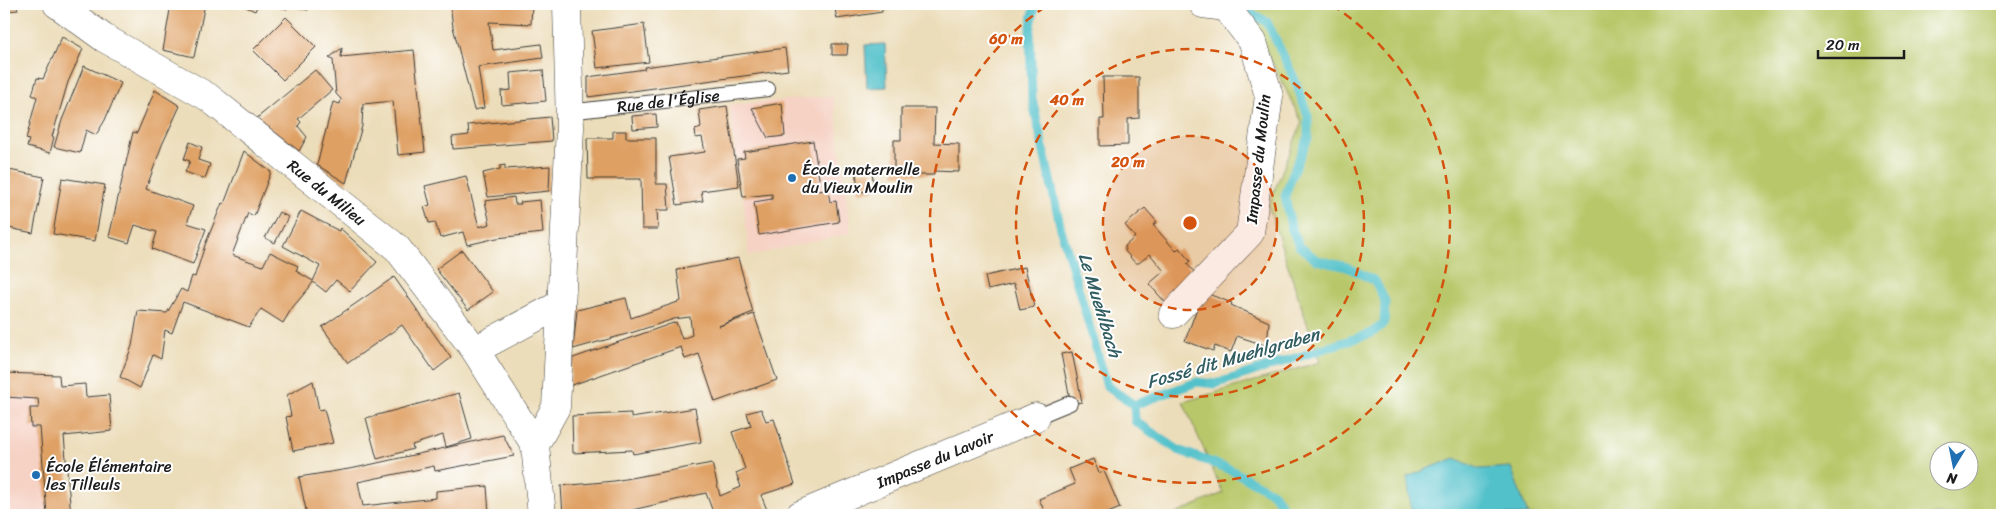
<svg xmlns="http://www.w3.org/2000/svg" width="2006" height="519" viewBox="0 0 2006 519" font-family="Sriracha,sans-serif">
<style>
.built{fill:#f6d2c4}
.green{fill:#b8c769;stroke:#6a7242;fill-rule:evenodd}
.water{fill:#53c1ca;stroke:#386e73}
.lines{fill:none;stroke-linecap:round;stroke-linejoin:round}
.stream{stroke:#53c1ca;stroke-width:9}
.building{fill:#dfa064}
.lane-casing{stroke:#3b3934;stroke-width:16}
.street-casing{stroke:#3b3934;stroke-width:29}
.lane{stroke:#fff;stroke-width:14}
.street{stroke:#fff;stroke-width:28}
.ring{fill:none;stroke:#d4530e;stroke-width:2.5;stroke-dasharray:9 6}
.poi-dot{fill:#1f6fb2;stroke:#fff;stroke-width:2}
.labels{text-anchor:middle;dominant-baseline:central;stroke-width:4;stroke-linejoin:round;paint-order:stroke}
.street-label{font-size:16px;fill:#1c1c1c;stroke:#fff}
.poi-label{font-size:16px;fill:#1c1c1c;stroke:#fff;text-anchor:start}
.water-label{font-size:18px;font-style:italic;fill:#325e62;stroke:#fff}
.centre{fill:#d4530e;stroke:#fff;stroke-width:2.5}
.ring-label{font-size:15px;text-anchor:middle;font-weight:bold;fill:#d4530e;stroke:#fff;stroke-width:4;stroke-linejoin:round;paint-order:stroke}
</style>
<rect width="100%" height="100%" fill="#fff"/>
<filter id="ink" filterUnits="userSpaceOnUse"><feTurbulence type="fractalNoise" baseFrequency=".02" numOctaves="2"/><feDisplacementMap in="SourceGraphic" scale="10" xChannelSelector="R" yChannelSelector="G"/><feConvolveMatrix kernelMatrix="1 2 1 2 8 2 1 2 1" color-interpolation-filters="sRGB"/></filter>
<filter id="wash" filterUnits="userSpaceOnUse"><feTurbulence type="fractalNoise" baseFrequency=".0096" numOctaves="4" result="noise"/><feDisplacementMap in="SourceGraphic" scale="20" xChannelSelector="R" yChannelSelector="G"/><feGaussianBlur stdDeviation="1.12" result="paint"/><feColorMatrix in="noise" values="0 0 0 0 0 0 0 0 0 0 0 0 0 0 0 0 0 1.4 0 .05"/><feComposite in="paint" operator="in"/></filter>
<g filter="url(#wash)">
<rect width="100%" height="100%" fill="#ecddba"/>
<g class="built">
<path d="M833,96L851,233L749,256L743,197L729,105Z"/>
<path d="M4,373L59,375L71,515H4Z"/>
</g>
<path class="green" d="M1243,4H2002V515H1173L1223,493L1183,402L1320,362L1268,206L1302,122ZM1938,452H1968V482H1938Z"/>
<g class="water">
<path d="M885,44L887,87L867,88L865,45Z"/>
<path d="M1455,458L1479,469L1511,467L1528,515H1412L1407,477Z"/>
</g>
<g class="lines">
<g class="stream">
<path d="M1035,4L1030,32L1032,98L1061,229L1107,386L1134,405L1135,421L1178,450L1231,470L1273,493L1289,515"/>
<path d="M1134,405L1197,382L1215,384L1372,333L1384,323L1385,301L1375,281L1347,267L1317,260L1299,246L1291,227L1285,196L1294,170L1308,138V116L1294,78L1267,22L1242,8V4"/>
</g>
</g>
<g id="blocks">
<g class="building">
<path d="M4,4H16L18,10L8,11V17L4,18Z"/>
<path d="M171,4H205L194,57L163,50Z"/>
<path d="M245,4H258L255,11L244,6Z"/>
<path d="M267,4H310L308,10L289,5L287,9Z"/>
<path d="M450,4H532L531,24L489,22L493,50L541,44L543,58L478,67L484,108L474,110L453,27Z"/>
<path d="M834,4H896V8L882,9V12L837,19Z"/>
<path d="M286,17L316,47L283,80L253,50Z"/>
<path d="M644,24L649,62L597,68L592,31Z"/>
<path d="M62,37L83,49L68,82L52,137H54L50,153L27,147L29,140L26,139L37,97L32,95L37,78L43,79Z"/>
<path d="M832,44H848L847,55H832Z"/>
<path d="M342,48L341,57L414,50L425,152L398,155L393,101L363,104L362,126L346,183L317,165L333,102L340,104L341,99L336,94L333,60L329,58Z"/>
<path d="M785,48L788,70L588,97V77L645,69L644,67Z"/>
<path d="M84,66L121,83L105,120L96,135L86,130L80,153L54,147L62,120Z"/>
<path d="M315,70L332,90L298,119L301,122L298,126L307,137L299,151L257,118Z"/>
<path d="M543,70L546,101L502,105L501,91L511,90L510,73Z"/>
<path d="M1103,77H1139V118L1128,119V145L1100,146V119H1104Z"/>
<path d="M155,90L180,106L162,145L146,189L193,206L187,223L206,229L193,264L152,249L157,232L135,225L129,243L109,237L133,132L137,133Z"/>
<path d="M782,103L785,136L768,138L752,108Z"/>
<path d="M727,106L739,186L701,191L703,201L677,205L669,157L705,152L702,137L696,138L695,130L701,128L699,110Z"/>
<path d="M901,108H935L934,143L959,144V172L934,171V175H894V140H901Z"/>
<path d="M656,114L657,127L633,129L632,116Z"/>
<path d="M550,117L552,141L453,149L452,137L469,135L468,125Z"/>
<path d="M613,131H626V138H656V184H667L669,210H657L658,229H642L641,179H588L587,138H613Z"/>
<path d="M813,141L820,184L816,185V191L828,190L830,202L836,201L839,222L759,235L754,202L772,199V194L743,197L737,159L745,158L744,152Z"/>
<path d="M190,142L202,147L198,160L210,164L205,179L185,172L190,161L184,159Z"/>
<path d="M244,151L271,172L254,216L248,213L232,255L263,266L270,252L298,266L296,271L313,281L320,266L283,246L301,211L339,231L340,228L377,262L350,291L336,280L326,292L313,282L309,288L292,308L283,323L261,309L249,327L183,302L172,333L165,330L161,359L153,355L140,388L120,377L132,346L138,311L167,313L181,289L187,292L192,276L195,277L205,245L222,203L224,204Z"/>
<path d="M505,165V169L550,166L549,191L488,197L483,173L500,169V166Z"/>
<path d="M4,169L44,177L33,233L4,227Z"/>
<path d="M872,170L874,191L858,192L856,171Z"/>
<path d="M466,176L479,227L490,224L485,201L514,197L515,204H521L520,202L540,200L543,233L497,238L467,245L463,232L440,238L435,222L429,223L424,207L430,205L425,186Z"/>
<path d="M62,178L105,185L95,241L53,234Z"/>
<path d="M1145,208L1157,222L1153,225L1176,251L1179,248L1190,261L1187,264L1197,275L1165,302L1149,284L1164,271L1150,254L1139,263H1135L1125,251V246L1135,237L1125,225Z"/>
<path d="M279,212L288,217L275,243L265,238Z"/>
<path d="M462,250L493,292L468,310L436,269Z"/>
<path d="M738,258L753,312L719,326L754,314L777,380L715,402L699,354L685,359L681,347L569,386L573,358L676,322L682,339L692,335L690,317L674,319L634,332L573,349L577,310L626,298L631,318L681,301L677,270Z"/>
<path d="M1025,267L1034,307L1020,310L1014,284L988,290L985,276Z"/>
<path d="M394,277L451,358L434,371L402,325L348,363L322,327Z"/>
<path d="M1203,292L1232,303L1231,305L1269,322L1267,346L1237,336L1231,352L1215,346L1213,351L1185,341Z"/>
<path d="M1072,352L1082,402L1071,404L1061,354Z"/>
<path d="M4,373L59,375L60,386L85,384L86,397L109,395L112,431L64,436L71,515H47L40,427H31L30,408H39L38,399L4,397Z"/>
<path d="M313,381L319,410L324,409L333,443L293,451L286,417L291,416L287,395Z"/>
<path d="M459,393L472,439L446,447L443,435L412,445L413,449L377,459L366,418Z"/>
<path d="M695,408L701,442L633,454L632,450L573,453L572,416L631,413V418Z"/>
<path d="M761,409L766,421L774,419L795,484L761,495L769,515H714L706,493L619,513L599,515H563L561,486L614,481L712,463L720,496L741,487L736,473L745,469L732,432L751,426L747,413Z"/>
<path d="M503,435L514,456L435,471L434,466L358,482L363,506L436,498V491L487,486L489,515H307L299,477L355,468Z"/>
<path d="M1093,459L1099,473L1104,471L1120,508L1103,515H1046L1039,499L1075,484L1069,469Z"/>
</g>
</g>
</g>
<g filter="url(#ink)">
<use href="#blocks" fill-opacity="0" stroke="#3b3934" stroke-width="1"/>
<g class="lines">
<g class="lane-casing">
<g id="lane">
<path id="s1" d="M568,112L768,89"/>
<path d="M1036,417L1070,403"/>
</g>
</g>
<g class="street-casing">
<g id="street">
<path id="s2" d="M57,4L104,38L208,97L397,248L475,350L535,445"/>
<path d="M1173,314L1250,233L1269,96L1253,42L1226,7L1203,4"/>
<path d="M475,350L561,304"/>
<path d="M542,515L535,445L556,407L570,128L567,4"/>
<path id="s3" d="M800,515L1036,417"/>
</g>
</g>
<use href="#lane" class="lane"/>
<use href="#street" class="street"/>
</g>
</g>
<circle cx="1190" cy="223" r="87" fill="#d4530e" fill-opacity=".12"/>
<g class="ring">
<circle cx="1190" cy="223" r="87"/>
<circle cx="1190" cy="223" r="174"/>
<path d="M1332 5A260 260 0 1 1 1048 5"/>
</g>
<g class="poi-dot">
<circle cx="792" cy="178" r="5"/>
<circle cx="36" cy="475" r="5"/>
</g>
<g class="labels">
<g class="street-label">
<text stroke="none"><textPath href="#s1" startOffset="101">Rue de l'Église</textPath></text>
<text transform="translate(1258 159) rotate(-84)">Impasse du Moulin</text>
<text stroke="none"><textPath href="#s2" startOffset="330">Rue du Milieu</textPath></text>
<text stroke="none"><textPath href="#s3" startOffset="146">Impasse du Lavoir</textPath></text>
</g>
<g class="poi-label">
<text x="802" y="169">École maternelle<tspan x="802" dy="18">du Vieux Moulin</tspan></text>
<text x="46" y="466">École Élémentaire<tspan x="46" dy="18">les Tilleuls</tspan></text>
</g>
<g class="water-label">
<text transform="translate(1100 305) rotate(73)">Le Muehlbach</text>
<text transform="translate(1233 358) rotate(-16)">Fossé dit Muehlgraben</text>
</g>
</g>
<circle cx="1190" cy="223" r="8" class="centre"/>
<g class="ring-label">
<text x="1006" y="44">60 m</text>
<text x="1067" y="105">40 m</text>
<text x="1128" y="167">20 m</text>
</g>
<rect width="2006" height="519" fill="none" stroke="#fff" stroke-width="20"/>
<g transform="translate(1954 466) rotate(190)"><circle r="24" fill="#ffffff" stroke="#a4a4a4"/>
<path d="M0-4L9 19L0 12L-9 19Z" fill="#1f6fb2"/>
<text y="-8" font-size="14" font-weight="bold" text-anchor="middle" fill="#1c1c1c">N</text>
</g>
<path d="M1818 50v8h86v-8" fill="none" stroke="#1c1c1c" stroke-width="2.5"/>
<text x="1826" y="50" font-size="15" fill="#1c1c1c" stroke="#ffffff" stroke-width="4" paint-order="stroke">20 m</text>
</svg>
